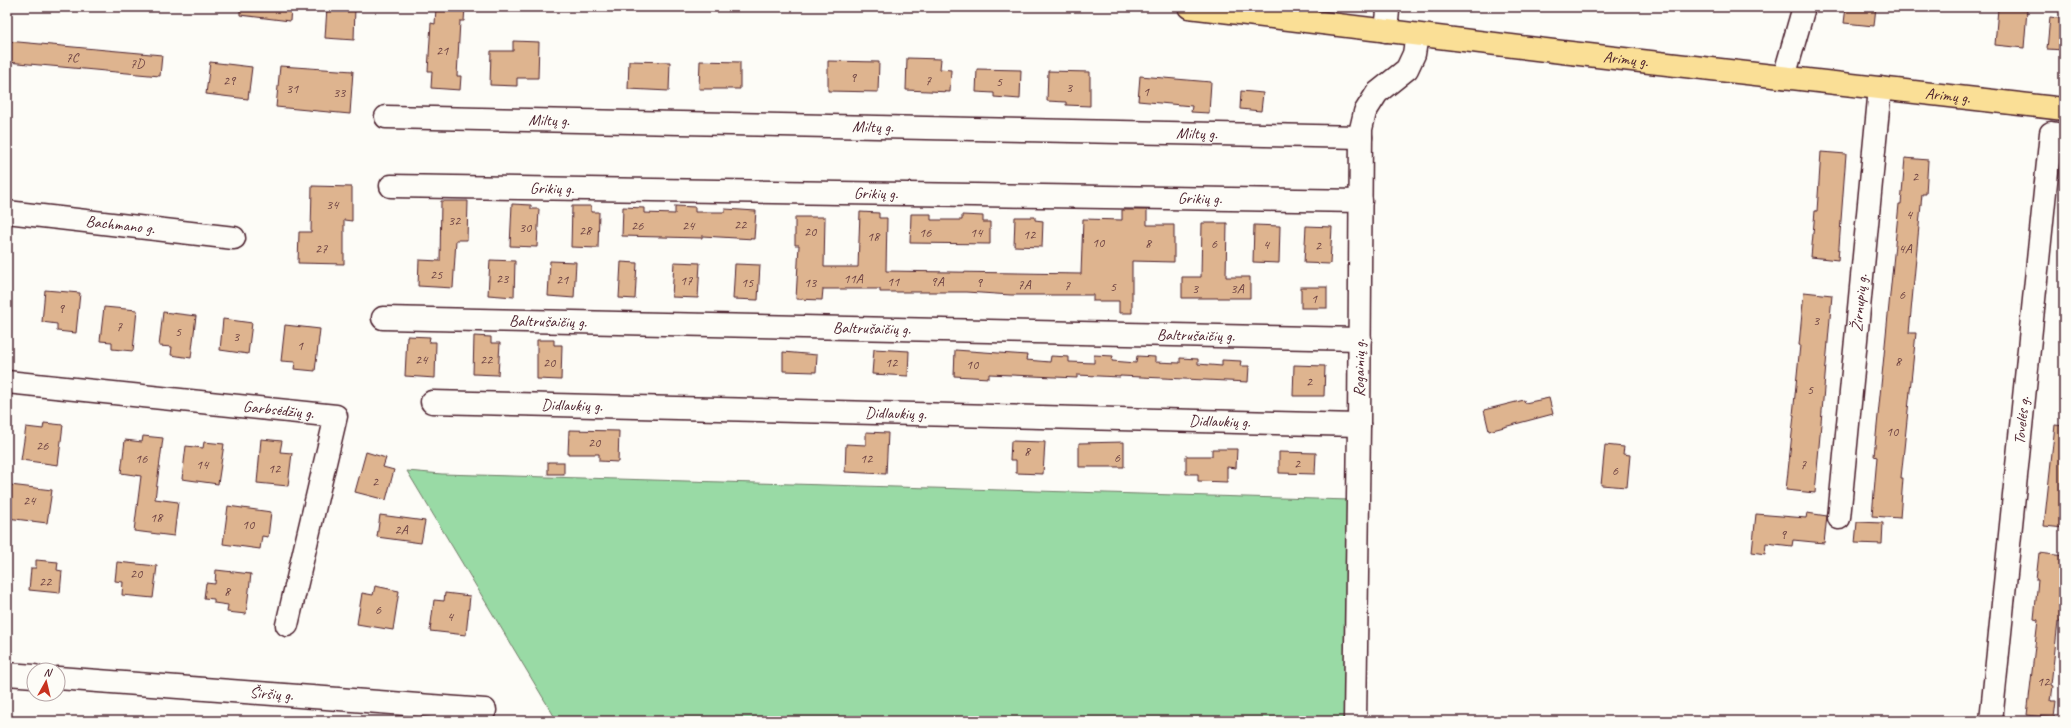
<svg xmlns="http://www.w3.org/2000/svg" width="2071" height="728" viewBox="0 0 2071 728" font-family="Caveat,sans-serif">
<style>
.green{fill:#99daa5;stroke:#727c68}
.building{fill:#deb48f;stroke:#4a1f2b}
.lines{fill:none;stroke-linecap:round;stroke-linejoin:round}
.minor-casing{stroke:#4a1f2b;stroke-width:25}
.major-casing{stroke:#4a1f2b;stroke-width:25}
.minor{stroke:#fdfcf7;stroke-width:22}
.major{stroke:#fadf96;stroke-width:22}
.labels{text-anchor:middle;dominant-baseline:central;stroke-width:3.5;stroke-linejoin:round;paint-order:stroke}
.number-label{font-size:14px;fill:#6f4444}
.street-label{font-size:16px;fill:#4a1f2b;stroke:#fdfcf7}
</style>
<rect width="100%" height="100%" fill="#fdfcf7"/>
<filter id="ink" filterUnits="userSpaceOnUse"><feTurbulence type="fractalNoise" baseFrequency=".025" numOctaves="2"/><feDisplacementMap in="SourceGraphic" scale="8" xChannelSelector="R" yChannelSelector="G"/><feConvolveMatrix kernelMatrix="1 2 1 2 8 2 1 2 1" color-interpolation-filters="sRGB"/></filter>
<g filter="url(#ink)">
<path class="green" d="M407,471L442,474L1350,500L1347,721H557Z"/>
<g class="building">
<path d="M240,7H291L290,21L240,15Z"/>
<path d="M327,7H355L354,40L325,38Z"/>
<path d="M436,7L465,8L464,21H460L457,76H461L460,90L431,88L432,71H428L431,23L435,24Z"/>
<path d="M1846,7H1876L1874,26L1844,23Z"/>
<path d="M1998,8L2027,10L2024,48L1995,45Z"/>
<path d="M2050,17L2064,19V50L2047,49Z"/>
<path d="M7,41L162,55L160,76L7,62Z"/>
<path d="M513,41L539,42L538,78H517V86L490,85L491,51H513Z"/>
<path d="M907,58L941,59L940,69L951,70L950,92L906,90Z"/>
<path d="M629,61L670,62L669,91L628,89Z"/>
<path d="M700,61L740,62V89H699Z"/>
<path d="M828,61L879,62L878,92L828,91Z"/>
<path d="M210,62L252,67L248,99L206,94Z"/>
<path d="M280,66L353,71L350,114L276,107Z"/>
<path d="M977,69L1021,70L1020,99L994,97V93L976,92Z"/>
<path d="M1048,71L1090,72V106L1066,105V102L1047,101Z"/>
<path d="M1140,76L1211,82L1209,113L1191,112L1192,106L1138,101Z"/>
<path d="M1241,91L1263,93L1261,111L1240,109Z"/>
<path d="M1821,152L1846,154L1838,260L1811,257L1815,211H1817Z"/>
<path d="M1905,158L1928,160L1926,194H1922L1909,333H1916L1901,478H1903L1900,518L1872,516L1877,457L1874,456L1899,204H1901Z"/>
<path d="M312,186L352,187V221L344,220V264L298,263L299,232H311Z"/>
<path d="M441,201H468L467,240H456L453,288L418,286L419,260L440,261Z"/>
<path d="M512,204L531,205V209H539L537,247L510,246Z"/>
<path d="M572,206H591V212H599L598,248L571,247Z"/>
<path d="M675,206L695,207V212H725V209L756,211L754,239L702,236V238L622,236L623,207L644,208V213L675,214Z"/>
<path d="M1122,210H1147V225H1174V262L1132,261V313H1119V301H1093V295H1011L966,292H880V289H823L822,300L796,299L799,245H795V217H825L824,267H858L860,212L879,213V218H887L886,271L1081,274L1083,219L1122,220Z"/>
<path d="M911,214H931V220H962V215L983,216V222H990V244L910,243Z"/>
<path d="M1015,217H1035V220L1043,221L1042,247L1014,246Z"/>
<path d="M1202,223H1227L1226,277H1250V298H1182V277H1201Z"/>
<path d="M1254,225L1280,226L1279,263L1253,262Z"/>
<path d="M1306,226L1332,227L1330,264L1304,263Z"/>
<path d="M490,260L515,261L514,297L488,295Z"/>
<path d="M550,261L576,262L574,298L548,296Z"/>
<path d="M621,262L637,263L635,299L619,298Z"/>
<path d="M674,262L700,263L698,298L672,297Z"/>
<path d="M735,264L760,265L758,300L733,299Z"/>
<rect x="1301" y="287" width="26" height="21"/>
<path d="M45,290L80,293L76,333L57,331V324L42,322Z"/>
<path d="M1804,292L1832,295L1815,493L1786,490L1794,415H1793L1800,345H1799Z"/>
<path d="M104,307L137,310L133,351L112,349V342L100,341Z"/>
<path d="M163,312L196,316L191,358L171,355L172,347L159,346Z"/>
<path d="M223,319L252,323L248,354L220,350Z"/>
<path d="M285,325L320,329L315,371L294,369L295,362L281,361Z"/>
<path d="M407,336L430,337L429,342H436L435,378L405,376Z"/>
<path d="M474,336L491,337V343H500L498,375L473,374Z"/>
<path d="M537,340H554V345H562L561,380L537,379Z"/>
<path d="M874,349L909,351L908,376L872,374Z"/>
<path d="M955,350L1027,355L1026,360L1050,362L1051,356L1069,357V362L1094,363V355L1113,356L1112,361L1136,363L1137,356L1155,357V362L1180,363V358L1198,359V364L1222,366V360L1241,361L1240,366H1249L1248,382L1120,376V377L1077,375V378L989,374V378L954,376Z"/>
<path d="M783,352L817,355L816,372L783,371Z"/>
<path d="M1294,365L1325,366L1324,396H1293Z"/>
<path d="M1549,398L1553,414L1489,431L1484,410L1524,400L1525,403Z"/>
<path d="M44,423L63,425L58,465L21,460L26,427L43,429Z"/>
<path d="M2055,425L2064,426V528L2044,526Z"/>
<path d="M569,430L619,431L618,462L599,461V454H568Z"/>
<path d="M866,432L888,433L886,474L845,472L846,444L866,445Z"/>
<path d="M143,436L163,438L155,499L178,502L174,536L134,531L141,476L121,473L125,440L142,442Z"/>
<path d="M261,439L282,441L280,452L292,453L288,486L257,483Z"/>
<path d="M1011,441L1045,442L1043,474L1016,473V460H1010Z"/>
<path d="M204,442L224,444L218,484L182,479L186,446L203,448Z"/>
<path d="M1124,442V467H1079V443Z"/>
<path d="M1605,445L1624,447L1623,454L1630,455L1627,487L1601,485Z"/>
<path d="M1212,449H1237L1236,468L1227,467V482L1198,481V474H1186V456H1212Z"/>
<path d="M366,452L386,458L383,467L394,470L386,500L355,492Z"/>
<path d="M1279,452L1316,453L1315,474L1279,473Z"/>
<rect x="548" y="462" width="16" height="12"/>
<path d="M10,485L52,490L47,523L7,518Z"/>
<path d="M228,506L271,512L268,537L262,536L260,549L223,544Z"/>
<path d="M1807,513L1827,516L1824,543L1793,540L1792,546L1766,543L1765,554L1752,552L1756,514L1806,518Z"/>
<path d="M380,515L425,521L421,543L377,537Z"/>
<path d="M1857,522L1883,523L1882,544L1855,543Z"/>
<path d="M2039,553L2064,556L2062,594L2064,595V615H2062L2061,622H2058L2051,685L2053,686L2051,701H2056L2054,718L2027,715L2038,620L2034,619L2038,580H2036Z"/>
<path d="M36,560L58,562L57,570L62,571L60,593L29,590L31,568H36Z"/>
<path d="M117,562L157,566L153,598L122,595L123,582L115,581Z"/>
<path d="M216,570L251,574L246,614L227,612L228,605L214,603V599L204,598L206,583L215,584Z"/>
<path d="M375,586L399,591L393,630L357,624L362,593L373,595Z"/>
<path d="M445,593L470,596L466,635L430,631L434,600L444,601Z"/>
</g>
<g class="lines">
<g class="minor-casing">
<g id="minor">
<path d="M1386,7L1388,11L1386,31"/>
<path d="M1784,77L1804,7"/>
<path id="s1" d="M386,117L1361,137"/>
<path id="s2" d="M391,186L1361,201"/>
<path id="s3" d="M7,212L234,238"/>
<path id="s4" d="M383,318L1360,339"/>
<path id="s5" d="M7,382L336,416L287,625"/>
<path id="s6" d="M432,402L1359,425"/>
<path id="s7" d="M1839,518L1880,88"/>
<path d="M7,674L34,676"/>
<path id="s8" d="M58,678L485,710"/>
<path id="s9" d="M1355,721L1359,425L1361,129L1365,112L1377,93L1407,69L1414,54L1417,35"/>
<path id="s10" d="M1991,721L2051,133L2064,135"/>
</g>
</g>
<g class="major-casing">
<g id="major">
<path id="s11" d="M1189,7L1562,52L2064,109"/>
</g>
</g>
<use href="#minor" class="minor"/>
<use href="#major" class="major"/>
</g>
</g>
<g class="labels">
<g class="number-label">
<text x="442" y="50">21</text>
<text x="72" y="57">7C</text>
<text x="137" y="63">7D</text>
<text x="853" y="77">9</text>
<text x="229" y="80">29</text>
<text x="928" y="80">7</text>
<text x="999" y="81">5</text>
<text x="1069" y="87">3</text>
<text x="292" y="88">31</text>
<text x="1146" y="91">1</text>
<text x="339" y="92">33</text>
<text x="1915" y="176">2</text>
<text x="332" y="204">34</text>
<text x="1909" y="214">4</text>
<text x="454" y="220">32</text>
<text x="740" y="224">22</text>
<text x="637" y="225">26</text>
<text x="688" y="225">24</text>
<text x="525" y="227">30</text>
<text x="585" y="230">28</text>
<text x="810" y="231">20</text>
<text x="925" y="232">16</text>
<text x="976" y="232">14</text>
<text x="1029" y="234">12</text>
<text x="873" y="236">18</text>
<text x="1098" y="242">10</text>
<text x="1148" y="243">8</text>
<text x="1214" y="243">6</text>
<text x="1266" y="244">4</text>
<text x="1318" y="245">2</text>
<text x="321" y="248">27</text>
<text x="1905" y="248">4A</text>
<text x="436" y="274">25</text>
<text x="502" y="278">23</text>
<text x="853" y="278">11A</text>
<text x="562" y="279">21</text>
<text x="686" y="280">17</text>
<text x="893" y="281">11</text>
<text x="937" y="281">9A</text>
<text x="747" y="282">15</text>
<text x="810" y="282">13</text>
<text x="979" y="282">9</text>
<text x="1024" y="284">7A</text>
<text x="1067" y="285">7</text>
<text x="1113" y="286">5</text>
<text x="1195" y="288">3</text>
<text x="1237" y="288">3A</text>
<text x="1902" y="294">6</text>
<text x="1314" y="298">1</text>
<text x="61" y="308">9</text>
<text x="1816" y="320">3</text>
<text x="119" y="326">7</text>
<text x="178" y="331">5</text>
<text x="236" y="336">3</text>
<text x="300" y="345">1</text>
<text x="421" y="359">24</text>
<text x="486" y="359">22</text>
<text x="1898" y="361">8</text>
<text x="549" y="362">20</text>
<text x="891" y="362">12</text>
<text x="972" y="364">10</text>
<text x="1309" y="381">2</text>
<text x="1810" y="389">5</text>
<text x="1892" y="431">10</text>
<text x="594" y="442">20</text>
<text x="42" y="445">26</text>
<text x="1027" y="451">8</text>
<text x="1117" y="457">6</text>
<text x="141" y="458">16</text>
<text x="866" y="458">12</text>
<text x="1297" y="463">2</text>
<text x="202" y="464">14</text>
<text x="1803" y="464">7</text>
<text x="274" y="468">12</text>
<text x="1615" y="470">6</text>
<text x="375" y="481">2</text>
<text x="29" y="500">24</text>
<text x="156" y="517">18</text>
<text x="248" y="524">10</text>
<text x="401" y="529">2A</text>
<text x="1783" y="534">9</text>
<text x="136" y="573">20</text>
<text x="45" y="581">22</text>
<text x="227" y="591">8</text>
<text x="378" y="609">6</text>
<text x="450" y="616">4</text>
<text x="2043" y="681">12</text>
</g>
<g class="street-label">
<text stroke="none"><textPath href="#s11" startOffset="440">Arimų g.</textPath></text>
<text stroke="none"><textPath href="#s11" startOffset="764">Arimų g.</textPath></text>
<text stroke="none"><textPath href="#s1" startOffset="163">Miltų g.</textPath></text>
<text stroke="none"><textPath href="#s1" startOffset="487">Miltų g.</textPath></text>
<text stroke="none"><textPath href="#s1" startOffset="811">Miltų g.</textPath></text>
<text stroke="none"><textPath href="#s2" startOffset="161">Grikių g.</textPath></text>
<text stroke="none"><textPath href="#s2" startOffset="485">Grikių g.</textPath></text>
<text stroke="none"><textPath href="#s2" startOffset="809">Grikių g.</textPath></text>
<text stroke="none"><textPath href="#s3" startOffset="114">Bachmano g.</textPath></text>
<text stroke="none"><textPath href="#s7" startOffset="216">Žirnupių g.</textPath></text>
<text stroke="none"><textPath href="#s4" startOffset="165">Baltrušaičių g.</textPath></text>
<text stroke="none"><textPath href="#s4" startOffset="489">Baltrušaičių g.</textPath></text>
<text stroke="none"><textPath href="#s4" startOffset="813">Baltrušaičių g.</textPath></text>
<text stroke="none"><textPath href="#s9" startOffset="353">Rogainių g.</textPath></text>
<text stroke="none"><textPath href="#s6" startOffset="140">Didlaukių g.</textPath></text>
<text stroke="none"><textPath href="#s5" startOffset="273">Garbsėdžių g.</textPath></text>
<text stroke="none"><textPath href="#s6" startOffset="464">Didlaukių g.</textPath></text>
<text stroke="none"><textPath href="#s10" startOffset="302">Tovelės g.</textPath></text>
<text stroke="none"><textPath href="#s6" startOffset="788">Didlaukių g.</textPath></text>
<text stroke="none"><textPath href="#s8" startOffset="214">Širšių g.</textPath></text>
</g>
</g>
<rect width="2071" height="728" fill="none" stroke="#fdfcf7" stroke-width="24"/>
<rect x="12" y="12" width="2047" height="704" fill="none" stroke="#4a1f2b" stroke-width="1.5" filter="url(#ink)"/>
<g transform="translate(46 682) rotate(8)"><circle r="19" fill="#fdfcf7" stroke="#b5a4a5"/>
<path d="M0-3L7 15L0 10L-7 15Z" fill="#c8321e"/>
<text y="-6" font-size="11" font-weight="bold" text-anchor="middle" fill="#4a1f2b">N</text>
</g>
</svg>
